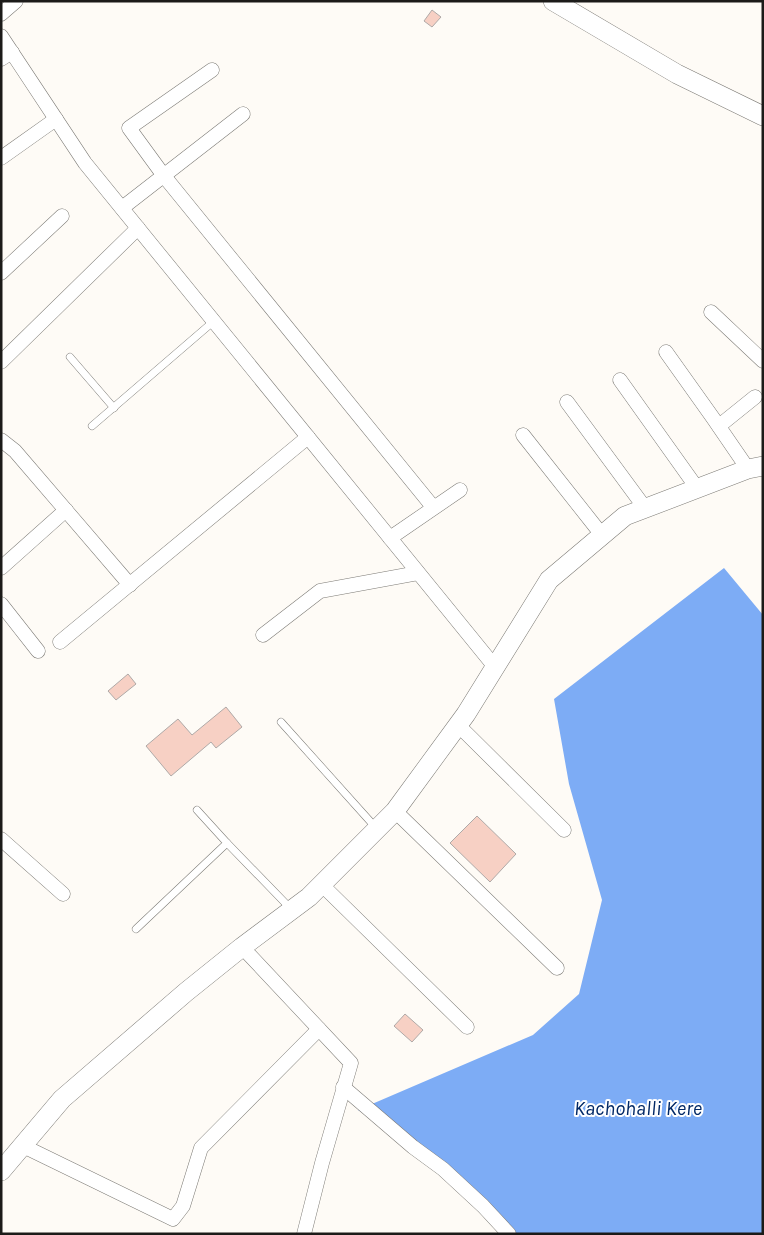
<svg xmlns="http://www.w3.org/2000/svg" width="764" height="1235" viewBox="0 0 764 1235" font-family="Karla,sans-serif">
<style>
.water{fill:#7dacf5}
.building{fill:#f7d0c4;stroke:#afa9a7}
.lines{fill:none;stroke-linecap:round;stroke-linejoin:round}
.lane-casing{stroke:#7d7b76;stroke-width:8}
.street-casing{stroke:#7d7b76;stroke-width:15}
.secondary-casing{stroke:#7d7b76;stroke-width:20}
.lane{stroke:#fff;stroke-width:7}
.street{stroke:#fff;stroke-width:14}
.secondary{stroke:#fff;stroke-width:19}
.labels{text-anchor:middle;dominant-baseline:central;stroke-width:4;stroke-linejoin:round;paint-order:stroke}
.water-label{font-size:20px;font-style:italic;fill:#002866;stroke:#fff}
</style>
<rect width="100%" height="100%" fill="#fefbf6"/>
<path class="water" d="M724,568L763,615V1234H517L446,1163L358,1110L533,1035L579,994L602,900L569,784L554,699Z"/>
<g class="building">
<path d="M432,10L441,17L432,27L424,21Z"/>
<path d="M128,674L136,684L116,700L108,691Z"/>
<path d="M226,707L242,727L216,748L211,742L171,776L146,746L178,719L192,735Z"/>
<path d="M477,816L516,854L490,882L450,843Z"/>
<path d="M405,1014L423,1030L412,1042L394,1026Z"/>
</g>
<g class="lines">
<g class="lane-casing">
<g id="lane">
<path d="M70,357L114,408"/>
<path d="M92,426L214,321"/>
<path d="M281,722L377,829"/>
<path d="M227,843L291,909"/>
<path d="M136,929L227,843L197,810"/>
</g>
</g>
<g class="street-casing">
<g id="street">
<path d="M1,14L16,1"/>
<path d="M1,36L85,163L495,667"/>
<path d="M1,59L12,52"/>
<path d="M212,70L129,128L164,176L433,507"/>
<path d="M1,158L56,119"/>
<path d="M122,208L243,114"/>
<path d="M1,273L62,216"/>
<path d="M711,312L763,361"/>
<path d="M666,352L713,418L748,469"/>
<path d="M1,362L138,228"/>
<path d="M620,380L697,488"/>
<path d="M567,402L645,508"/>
<path d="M719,426L755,397"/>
<path d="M523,435L602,535"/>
<path d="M1,440L15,451L130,585"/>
<path d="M390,538L460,490"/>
<path d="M1,568L66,510"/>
<path d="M1,604L38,651"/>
<path d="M263,635L320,591L418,573"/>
<path d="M60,642L308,437"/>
<path d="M458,725L564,830"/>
<path d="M395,811L557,968"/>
<path d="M1,839L63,894"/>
<path d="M322,885L467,1027"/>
<path d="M242,947L351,1063L322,1163L304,1234"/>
<path d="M343,1087L413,1147L443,1169L483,1206L509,1234"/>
<path d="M23,1146L173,1219L183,1206L201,1148L319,1029"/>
</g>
</g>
<g class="secondary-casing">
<g id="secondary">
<path d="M553,1L677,74L763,116"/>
<path d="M1,1171L62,1099L186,992L242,947L309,897L395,811L466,714L549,580L625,516L748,469L763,466"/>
</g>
</g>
<use href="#lane" class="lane"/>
<use href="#street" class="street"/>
<use href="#secondary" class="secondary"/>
</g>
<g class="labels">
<g class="water-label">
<text x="638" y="1108">Kachohalli Kere</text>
</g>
</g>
<rect width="764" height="1235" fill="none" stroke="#1c1b19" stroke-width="5"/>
</svg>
